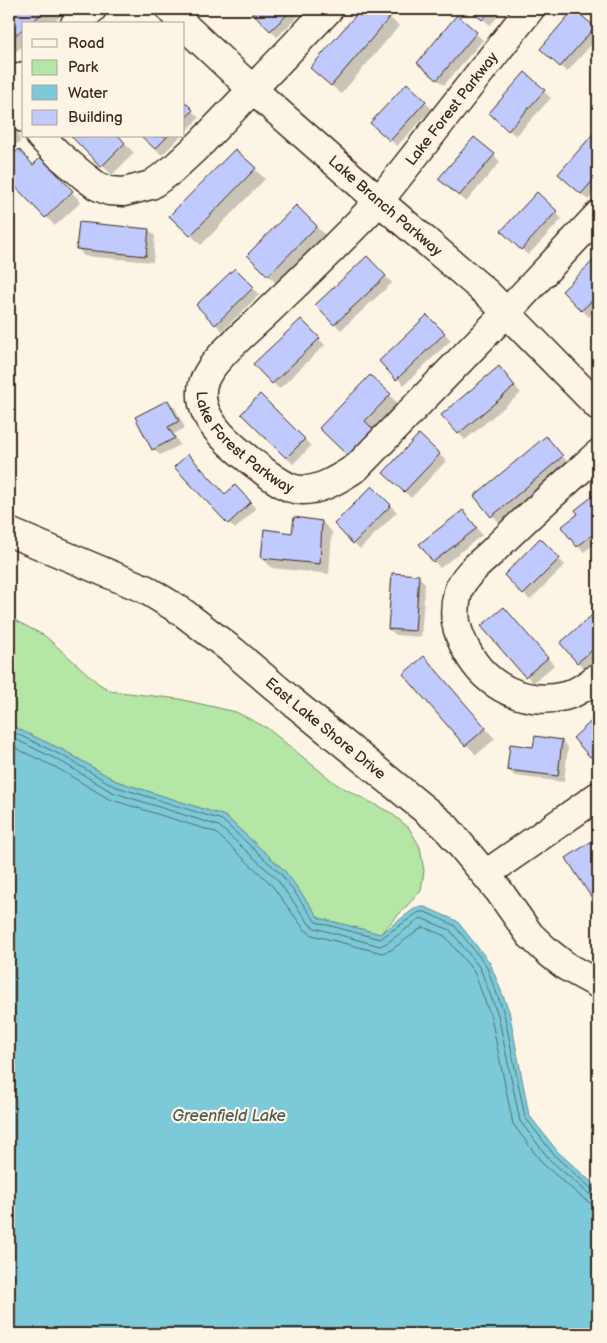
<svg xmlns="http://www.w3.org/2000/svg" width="607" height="1343" viewBox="0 0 607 1343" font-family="'Balsamiq Sans',sans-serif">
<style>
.green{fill:#b4e6a6;stroke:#788862}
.water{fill:#7ccad9;stroke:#628a8e}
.shadow{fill:#0003}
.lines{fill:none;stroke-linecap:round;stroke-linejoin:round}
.shore{stroke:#556a69;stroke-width:1}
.building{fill:#c1cafc;stroke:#3b2a1e}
.minor-casing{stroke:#3b2a1e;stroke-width:31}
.minor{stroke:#fcf5e5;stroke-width:28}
.labels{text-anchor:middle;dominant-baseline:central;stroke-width:4.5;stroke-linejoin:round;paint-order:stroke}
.street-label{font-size:15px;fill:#3b2a1e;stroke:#fcf5e5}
.water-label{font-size:16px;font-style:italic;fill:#4e5a56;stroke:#fcf5e5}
</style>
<rect width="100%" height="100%" fill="#fcf5e5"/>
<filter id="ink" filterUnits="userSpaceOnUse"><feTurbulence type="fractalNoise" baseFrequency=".02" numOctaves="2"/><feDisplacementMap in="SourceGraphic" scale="10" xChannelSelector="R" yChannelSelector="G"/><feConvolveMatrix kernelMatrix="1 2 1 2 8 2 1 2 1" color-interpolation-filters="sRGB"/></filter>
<g filter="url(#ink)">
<path class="green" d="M9,617L45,636L99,684L111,691L179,699L236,712L267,728L336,784L391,813L409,828L420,847L424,871L421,891L380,934L319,918L284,870L225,816L116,781L65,751L18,729L9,721Z"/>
<path class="water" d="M9,721L18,729L65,751L116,781L225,816L284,870L319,918L380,934L417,907H425L457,921L490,963L509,1011L529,1115L558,1152L598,1188V1334H9Z"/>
<g class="shadow">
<path d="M9,9H70L51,24H24V45L14,53L9,47Z"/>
<path d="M255,9H306L277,37L252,11Z"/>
<path d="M363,9H380L399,26L341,94L312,68Z"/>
<path d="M471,9H505L490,25Z"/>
<path d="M457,17L483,40L444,85L425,70Z"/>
<path d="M594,28L598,32V37L567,72L548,56Z"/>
<path d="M525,74L551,98L516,136L497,120Z"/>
<path d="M9,85L12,88L20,143L9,145Z"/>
<path d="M407,85L432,109L397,146L378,129Z"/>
<path d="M184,103L199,118L184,133Z"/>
<path d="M73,136H117L134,153L112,175Z"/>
<path d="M143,136H181L162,155Z"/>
<path d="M593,136L598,140V188L588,200L566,180Z"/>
<path d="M235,150L265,179L201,245L171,216Z"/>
<path d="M19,151L33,166L50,169L81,202L55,226L9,178V160Z"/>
<path d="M494,155L500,162L466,202L447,185Z"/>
<path d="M537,194L562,219L528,255L502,231Z"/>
<path d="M296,207L326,236L278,285L248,255Z"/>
<path d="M149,230L155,236L153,262L84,256L78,249Z"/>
<path d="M367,258L392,283L341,330L317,305Z"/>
<path d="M598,258V307L589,317L564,291Z"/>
<path d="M235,269L259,295L222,331L198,305Z"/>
<path d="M427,317L451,340L404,385L381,361Z"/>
<path d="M301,320L325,345L279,389L255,364Z"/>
<path d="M505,375L521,393L465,440L443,415Z"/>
<path d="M370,377L400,405L374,432L321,428Z"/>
<path d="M260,396L311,446L293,464L243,414Z"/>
<path d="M168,401L175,408L185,428L174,434L180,445L160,455L153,449Z"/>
<path d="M420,436L446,461L411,498L385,473Z"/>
<path d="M546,437L572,467L502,526L476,496Z"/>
<path d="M175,467L226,496L242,493L256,509L235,529Z"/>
<path d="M372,488L397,512L360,549L335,524Z"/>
<path d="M598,494V541L584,552L578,546L580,514L577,511Z"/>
<path d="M469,518L482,535L440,568L434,561Z"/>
<path d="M322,522L332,532L329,574L272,568L262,558L293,534Z"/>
<path d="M540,540L565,565L530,600L505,575Z"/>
<path d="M418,576L425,583L421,637L396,635L389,629Z"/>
<path d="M598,611V657L584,669L562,643Z"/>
<path d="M510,615L554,665L533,683L483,626Z"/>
<path d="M434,668L495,739L476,755L405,674Z"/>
<path d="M598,717V762L597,763L575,738Z"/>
<path d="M562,741L568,747L564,782L515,776L508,770Z"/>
<path d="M598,838V904L567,859Z"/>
</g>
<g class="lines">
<g class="shore">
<path d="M9,728L15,733L63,756L114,786L222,820L281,874L316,922L380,939L419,912H425L454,925L486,965L504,1013L525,1117L554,1155L593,1190L598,1191"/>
<path d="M9,736L60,761L112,792L219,826L276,878L310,925L315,928L380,946L387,943L421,918L450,930L480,968L498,1015L520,1121L550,1160L589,1194L598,1197"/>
<path d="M9,745L57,768L109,799L215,832L270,883L304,929L312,935L382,953L391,950L423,927L445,936L474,972L491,1017L513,1124L543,1164L585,1200L592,1204L598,1205"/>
</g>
</g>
<g class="building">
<path d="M9,9H48L29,24H24V28L9,40Z"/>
<path d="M253,9H293L270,31L251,11Z"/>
<path d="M361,9H382L391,16L331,86L310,68Z"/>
<path d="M470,9H492L482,20Z"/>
<path d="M574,9L595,27L560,67L540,49Z"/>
<path d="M457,15L477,32L437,80L417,63Z"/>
<path d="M525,72L545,90L508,131L489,113Z"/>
<path d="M407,83L426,101L390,141L370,123Z"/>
<path d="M184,101L193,110L184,120Z"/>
<path d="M593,134L598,139V175L581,194L558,174Z"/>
<path d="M71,136H119L125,143L101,167Z"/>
<path d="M141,136H168L155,149Z"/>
<path d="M474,137L495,154L459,196L438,179Z"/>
<path d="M19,149L33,165L41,157L73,191L45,218L9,180V159Z"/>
<path d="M235,149L256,168L190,236L169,216Z"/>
<path d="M537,192L557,211L521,250L501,231Z"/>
<path d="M296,205L317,226L268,276L247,255Z"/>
<path d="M79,222L149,229L146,256L76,249Z"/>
<path d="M367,256L386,276L334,325L315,305Z"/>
<path d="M598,256V295L581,311L562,291Z"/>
<path d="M235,268L254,287L215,325L196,305Z"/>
<path d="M427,315L445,333L396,380L379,361Z"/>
<path d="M301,319L320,338L272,384L253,364Z"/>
<path d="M499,366L515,386L458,434L441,415Z"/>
<path d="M370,375L391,394L365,421L374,430L349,457L319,428Z"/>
<path d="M260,394L305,439L286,458L241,414Z"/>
<path d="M168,400L179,421L168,427L175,438L152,450L135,417Z"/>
<path d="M419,434L440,454L404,492L383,473Z"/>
<path d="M546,436L563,456L491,517L474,496Z"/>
<path d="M188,454L225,494L235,485L251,502L228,524L174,467Z"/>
<path d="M372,486L391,505L353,544L334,524Z"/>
<path d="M598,492V530L577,547L561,527L578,514L575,510Z"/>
<path d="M463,510L477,528L433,562L419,544Z"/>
<path d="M294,517L322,521L320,564L261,558L264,529L292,533Z"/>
<path d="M540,538L560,558L523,595L504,575Z"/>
<path d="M392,573L419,575L415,631L388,629Z"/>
<path d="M504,607L548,658L525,677L481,626Z"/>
<path d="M598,610V645L577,663L560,643Z"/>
<path d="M424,656L486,728L465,746L403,674Z"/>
<path d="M598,715V750L590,757L573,738Z"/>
<path d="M535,736L562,740L558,776L507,770L510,744L533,747Z"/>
<path d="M598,837V901L595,903L566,858Z"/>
</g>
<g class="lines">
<g class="minor-casing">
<g id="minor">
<path id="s1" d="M170,9L187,28L252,89L379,201L488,294L598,406"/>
<path id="s2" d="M530,9L379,201C342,241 302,278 263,316C246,332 219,354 208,373C205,378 202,386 202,391C199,425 242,454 265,472C273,478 281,484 291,488C313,496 339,479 357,467L507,312L598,215"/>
<path d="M75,24L92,9"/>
<path d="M24,76C15,91 14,103 24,118"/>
<path d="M40,136L59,155L85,177L97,186L109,191L124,192L151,185L172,170L202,142L329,9"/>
<path d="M598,454C562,486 526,517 492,552C480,563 463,576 458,592C452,615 456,631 467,651C486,687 525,706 565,696C577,693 589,684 598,677"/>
<path id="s3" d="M9,532L145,589L181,611L233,651L294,703L445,826L499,891L530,935L548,952L567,967L598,984"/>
<path d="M486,874L598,796"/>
</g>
</g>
<use href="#minor" class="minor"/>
</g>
</g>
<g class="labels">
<g class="street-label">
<text transform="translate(452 109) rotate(-52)">Lake Forest Parkway</text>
<text stroke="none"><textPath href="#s1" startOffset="292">Lake Branch Parkway</textPath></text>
<text stroke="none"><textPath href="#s2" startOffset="576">Lake Forest Parkway</textPath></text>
<text stroke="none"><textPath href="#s3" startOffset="376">East Lake Shore Drive</textPath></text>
</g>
<g class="water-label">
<text x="229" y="1116">Greenfield Lake</text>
</g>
</g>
<rect width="607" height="1343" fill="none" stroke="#fcf5e5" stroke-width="30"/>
<rect x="15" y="15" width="577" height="1313" fill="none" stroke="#3b2a1e" stroke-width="2" filter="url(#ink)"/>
<rect x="22" y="22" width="162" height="115" fill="#fcf5e5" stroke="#afa495"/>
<rect x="32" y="39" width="25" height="8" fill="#fcf5e5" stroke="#afa495"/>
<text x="68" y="48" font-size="15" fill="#3b2a1e">Road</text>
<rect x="32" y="60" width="25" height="15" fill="#b4e6a6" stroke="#afa495"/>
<text x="68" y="72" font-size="15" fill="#3b2a1e">Park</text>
<rect x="32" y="85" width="25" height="15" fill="#7ccad9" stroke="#afa495"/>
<text x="68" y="98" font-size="15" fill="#3b2a1e">Water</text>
<rect x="32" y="110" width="25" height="15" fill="#c1cafc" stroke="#afa495"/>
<text x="68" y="122" font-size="15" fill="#3b2a1e">Building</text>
</svg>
